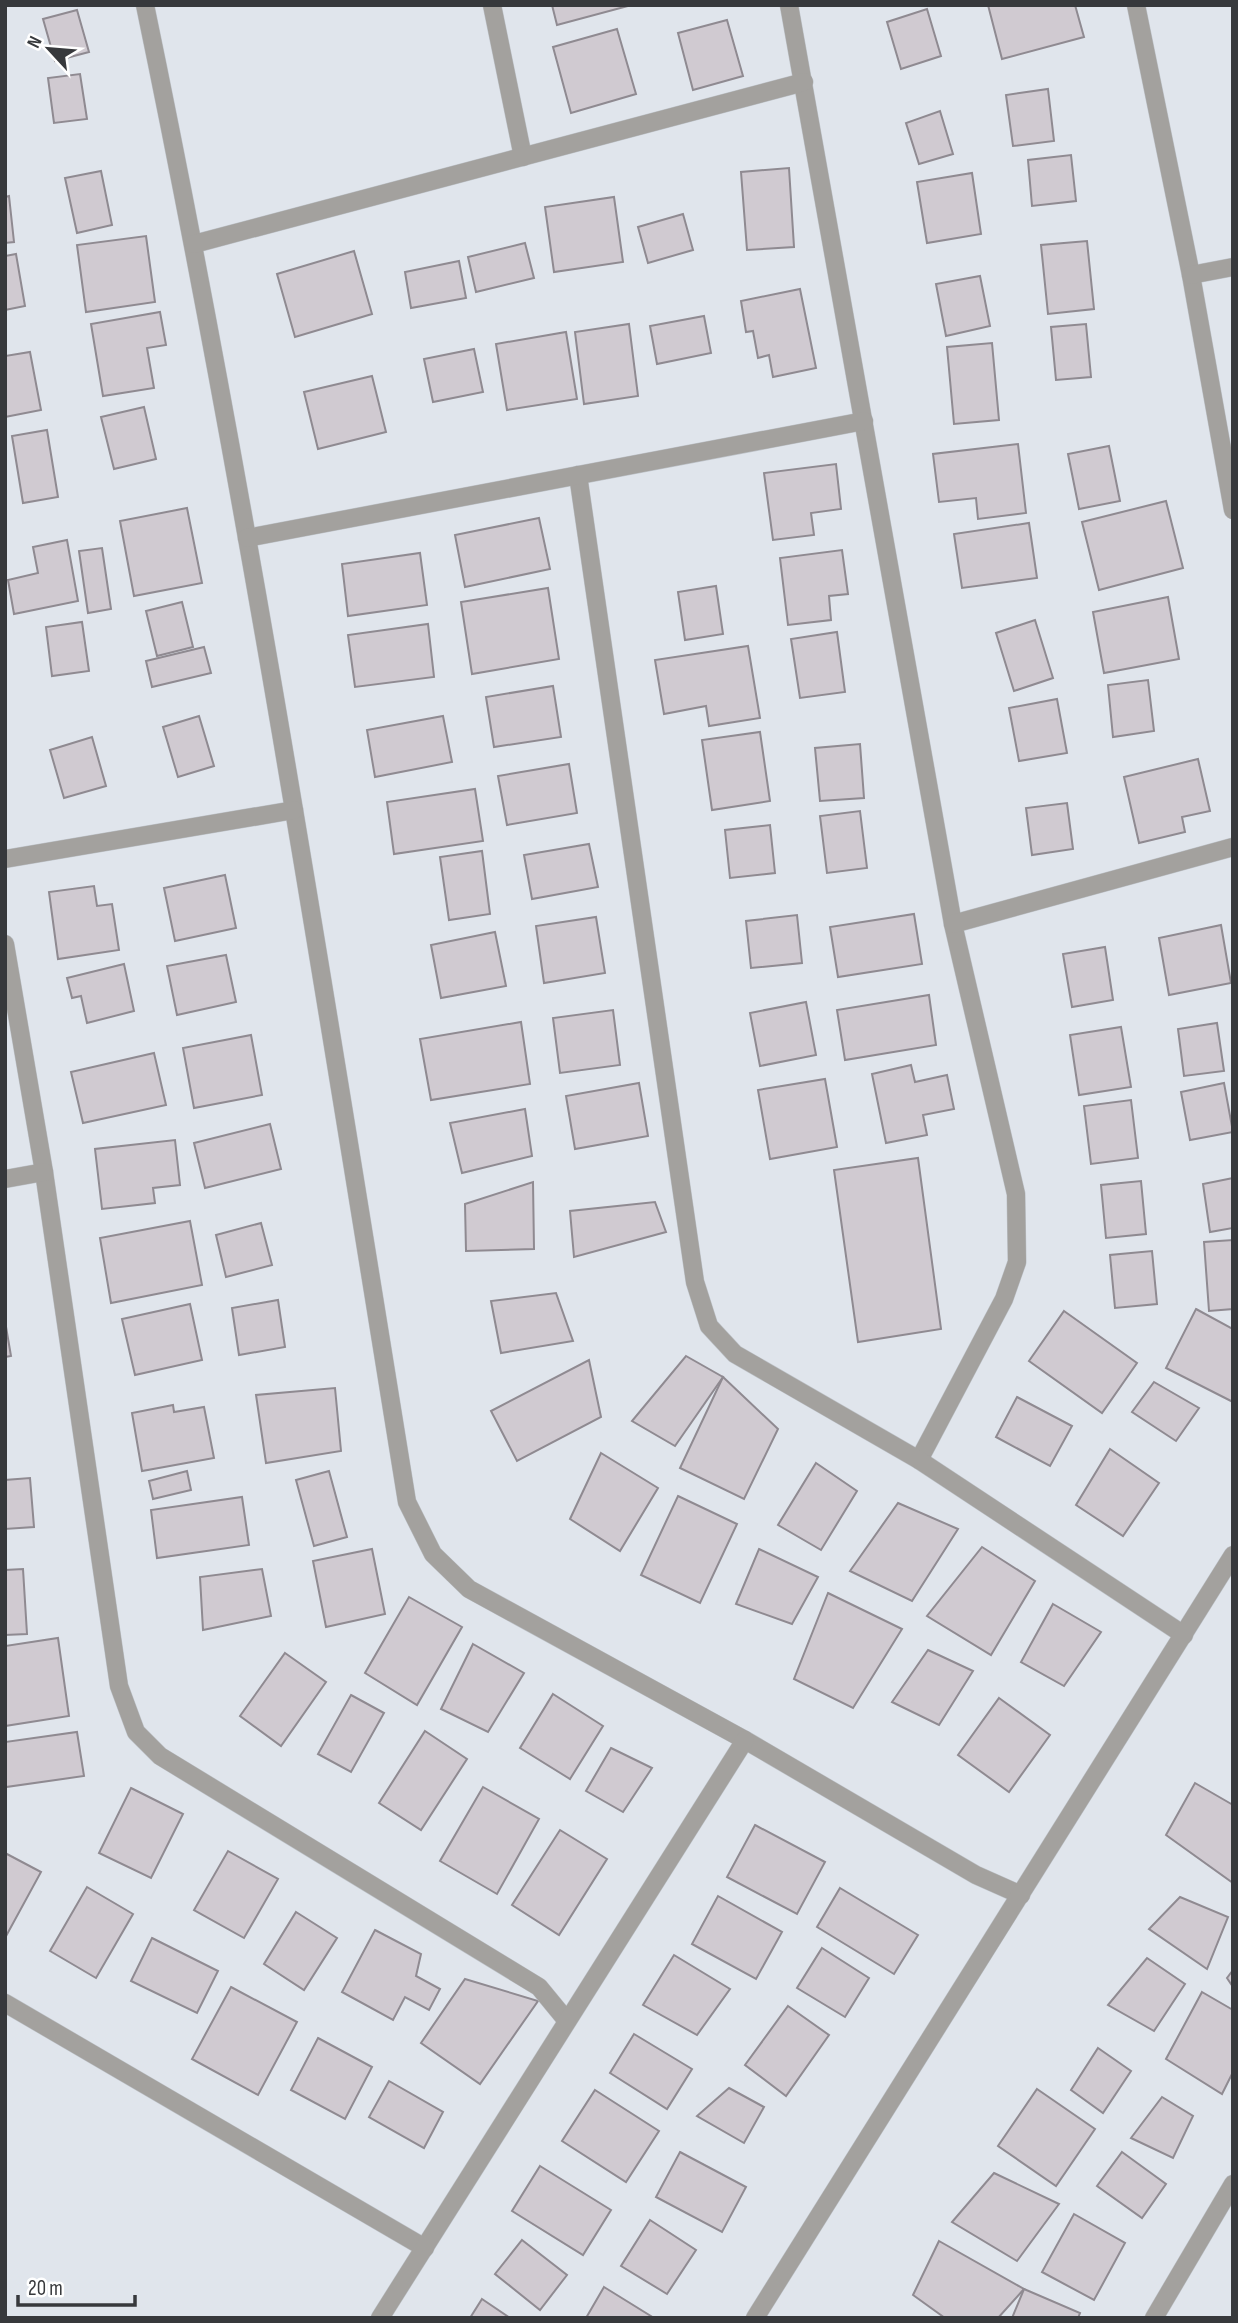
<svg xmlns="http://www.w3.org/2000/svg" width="1238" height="2323" viewBox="0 0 1238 2323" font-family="'Sofia Sans Condensed',sans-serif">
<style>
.building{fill:#d0cad1;stroke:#8f8a91;stroke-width:2}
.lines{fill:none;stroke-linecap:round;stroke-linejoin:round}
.minor-casing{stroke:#bec3c9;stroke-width:19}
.minor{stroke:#a3a19e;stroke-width:18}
</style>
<rect width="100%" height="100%" fill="#e0e5ec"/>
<g class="building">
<path d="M552,5H628V6L557,25Z"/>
<path d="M988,5H1075L1084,37L1002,59Z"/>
<path d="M927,9L941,56L901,69L887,22Z"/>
<path d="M77,10L89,52L55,61L43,19Z"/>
<path d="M727,20L743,76L693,90L678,33Z"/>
<path d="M617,29L636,94L571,113L553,47Z"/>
<path d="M80,74L87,119L54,123L48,78Z"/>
<path d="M1048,89L1054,141L1013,146L1006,95Z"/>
<path d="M940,111L953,154L919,164L906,123Z"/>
<path d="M1071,155L1076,201L1032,206L1028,160Z"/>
<path d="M789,168L794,247L747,250L741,172Z"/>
<path d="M101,171L112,225L77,233L65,178Z"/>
<path d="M972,173L981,234L927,243L917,182Z"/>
<path d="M9,196L14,242L5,243V197Z"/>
<path d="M614,197L623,262L554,272L545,207Z"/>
<path d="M683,214L693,250L648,263L638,227Z"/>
<path d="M146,236L155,302L86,312L77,245Z"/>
<path d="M1087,241L1094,309L1048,314L1041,245Z"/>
<path d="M525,243L534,278L476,292L468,257Z"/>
<path d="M354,251L372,314L295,337L277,274Z"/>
<path d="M16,254L25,306L5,310V256Z"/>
<path d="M459,261L466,298L411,308L405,272Z"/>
<path d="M980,276L990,326L946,336L936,284Z"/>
<path d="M800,289L816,368L773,377L769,355L758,358L753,331L746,332L741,301Z"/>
<path d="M160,312L166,345L147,348L154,388L103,396L91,324Z"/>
<path d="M704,316L711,353L657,364L650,326Z"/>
<path d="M629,324L638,396L584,404L575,332Z"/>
<path d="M1086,324L1091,377L1056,380L1051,327Z"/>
<path d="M566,332L577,399L507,410L496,344Z"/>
<path d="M992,343L999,420L954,424L947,347Z"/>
<path d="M474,349L483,392L433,402L424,359Z"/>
<path d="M30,352L41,410L5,417V356Z"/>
<path d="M372,376L386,432L318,449L304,392Z"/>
<path d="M144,407L156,459L114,469L101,417Z"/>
<path d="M47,430L58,497L23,503L12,436Z"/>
<path d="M1018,444L1026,513L978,519L976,498L939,502L933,454Z"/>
<path d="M1109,446L1120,501L1079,509L1068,454Z"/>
<path d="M836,464L841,509L811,513L814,535L773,540L764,473Z"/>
<path d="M1166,501L1183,568L1099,590L1082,522Z"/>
<path d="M187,508L202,583L134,596L120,521Z"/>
<path d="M539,518L550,569L465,587L455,535Z"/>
<path d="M1029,523L1037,578L962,588L954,534Z"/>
<path d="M67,540L78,601L14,614L8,580L38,573L33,547Z"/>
<path d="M102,548L111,609L88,613L79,551Z"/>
<path d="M842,550L848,594L829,596L831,620L788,625L780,558Z"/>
<path d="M420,553L427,605L348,616L342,564Z"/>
<path d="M716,586L723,634L685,640L678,592Z"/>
<path d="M548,588L559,659L472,674L461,602Z"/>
<path d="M1168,597L1179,659L1104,673L1093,612Z"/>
<path d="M182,602L193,647L157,656L146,611Z"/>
<path d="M1035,620L1053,678L1014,691L996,633Z"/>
<path d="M82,622L89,671L52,676L46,627Z"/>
<path d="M428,624L434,677L355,687L348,635Z"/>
<path d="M837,632L845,692L800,698L791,639Z"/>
<path d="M748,646L760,718L709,726L706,706L664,714L655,660Z"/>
<path d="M204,647L211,673L152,687L146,661Z"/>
<path d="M1148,680L1154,731L1113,737L1108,685Z"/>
<path d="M553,686L561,737L494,747L486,697Z"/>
<path d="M1057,699L1067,753L1019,761L1009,708Z"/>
<path d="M199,716L214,766L178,777L163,727Z"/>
<path d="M443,716L452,762L375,777L367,730Z"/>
<path d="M760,732L770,801L712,810L702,740Z"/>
<path d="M92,737L106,786L64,798L50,750Z"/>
<path d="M860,744L864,798L820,801L815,748Z"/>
<path d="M1198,759L1210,811L1182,817L1185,832L1139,843L1124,777Z"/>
<path d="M569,764L577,813L507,825L498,776Z"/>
<path d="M475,789L483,841L394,854L387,802Z"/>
<path d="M1067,803L1073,849L1032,855L1026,808Z"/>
<path d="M860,811L867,868L827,873L820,816Z"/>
<path d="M770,825L775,873L730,878L725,830Z"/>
<path d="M589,844L598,887L532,899L524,855Z"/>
<path d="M482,851L490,914L449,920L440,857Z"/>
<path d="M225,875L236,928L175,941L164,888Z"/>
<path d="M94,886L97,906L112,904L119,950L58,959L49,892Z"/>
<path d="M914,914L922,964L838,977L830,927Z"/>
<path d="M797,915L802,963L751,968L746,921Z"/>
<path d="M596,917L605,973L544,983L536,926Z"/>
<path d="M1221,925L1231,983L1169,995L1159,938Z"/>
<path d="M495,932L506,986L441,998L431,945Z"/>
<path d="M1105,947L1113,1000L1072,1007L1063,954Z"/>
<path d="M226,955L236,1002L177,1015L167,966Z"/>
<path d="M124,964L134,1011L87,1023L81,996L72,998L67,978Z"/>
<path d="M929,995L936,1045L845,1060L837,1010Z"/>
<path d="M806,1002L816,1055L760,1066L750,1013Z"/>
<path d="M613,1010L620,1065L560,1073L553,1018Z"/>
<path d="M521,1022L530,1084L431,1100L420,1039Z"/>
<path d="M1217,1023L1224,1071L1184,1076L1178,1029Z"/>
<path d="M1121,1027L1131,1087L1079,1095L1070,1035Z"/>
<path d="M251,1035L262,1095L194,1108L183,1048Z"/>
<path d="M154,1053L166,1105L83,1123L71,1072Z"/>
<path d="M911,1065L915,1082L947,1075L954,1109L923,1115L927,1135L886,1143L872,1074Z"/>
<path d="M825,1079L837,1147L770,1159L758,1090Z"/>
<path d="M639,1083L648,1136L575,1149L566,1096Z"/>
<path d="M1224,1083L1233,1132L1190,1140L1181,1092Z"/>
<path d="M1131,1100L1138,1158L1091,1164L1084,1106Z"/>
<path d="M525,1109L532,1156L462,1173L450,1123Z"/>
<path d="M270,1124L281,1169L205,1188L194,1143Z"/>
<path d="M175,1140L180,1185L153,1188L155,1203L102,1209L95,1149Z"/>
<path d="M918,1158L941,1329L858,1342L834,1170Z"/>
<path d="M1233,1178V1228L1210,1232L1203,1184Z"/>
<path d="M1141,1181L1146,1234L1106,1238L1101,1185Z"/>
<path d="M533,1182L534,1249L466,1251L465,1204Z"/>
<path d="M655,1202L666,1232L574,1257L570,1211Z"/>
<path d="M190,1221L202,1285L111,1303L100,1238Z"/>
<path d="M261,1223L272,1265L226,1277L216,1235Z"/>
<path d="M1233,1240V1309L1209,1311L1204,1242Z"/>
<path d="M1152,1251L1157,1304L1115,1308L1110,1255Z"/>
<path d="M556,1293L573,1341L501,1353L491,1301Z"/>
<path d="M278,1300L285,1347L239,1355L232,1308Z"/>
<path d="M190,1304L202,1360L135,1375L122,1319Z"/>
<path d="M1196,1309L1233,1329V1402L1166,1368Z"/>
<path d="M1064,1311L1137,1363L1102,1413L1029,1361Z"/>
<path d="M5,1321L11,1356L5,1357Z"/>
<path d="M686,1356L723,1377L675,1446L632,1421Z"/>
<path d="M589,1360L601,1417L517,1461L491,1411Z"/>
<path d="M723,1377L778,1429L744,1499L680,1468Z"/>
<path d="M1154,1382L1199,1408L1176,1441L1132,1412Z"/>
<path d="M335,1388L341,1451L266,1463L256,1395Z"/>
<path d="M1017,1397L1072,1426L1050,1466L996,1437Z"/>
<path d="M173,1405L174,1412L204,1407L214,1458L142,1471L132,1413Z"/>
<path d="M1110,1449L1159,1483L1123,1536L1076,1505Z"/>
<path d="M601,1453L658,1488L620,1551L570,1519Z"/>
<path d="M816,1463L857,1491L821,1550L778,1525Z"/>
<path d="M187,1471L191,1490L153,1499L149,1481Z"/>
<path d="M329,1471L347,1537L314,1546L296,1480Z"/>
<path d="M30,1478L34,1527L5,1529V1480Z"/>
<path d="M678,1496L737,1524L700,1603L641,1575Z"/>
<path d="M242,1497L249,1545L157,1558L151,1510Z"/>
<path d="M898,1503L958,1529L912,1601L850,1571Z"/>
<path d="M982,1547L1035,1581L991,1655L927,1616Z"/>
<path d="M372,1549L385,1614L326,1627L313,1561Z"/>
<path d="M759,1549L818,1577L792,1624L736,1604Z"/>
<path d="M23,1569L27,1634L5,1635V1570Z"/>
<path d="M262,1569L271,1616L203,1630L200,1577Z"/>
<path d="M828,1593L902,1629L853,1708L794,1679Z"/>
<path d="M409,1597L462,1627L417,1705L365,1673Z"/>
<path d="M1053,1604L1101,1632L1064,1686L1021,1662Z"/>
<path d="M58,1638L69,1716L5,1726V1646Z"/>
<path d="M473,1644L524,1673L488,1732L441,1709Z"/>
<path d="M928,1650L973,1671L939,1725L892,1702Z"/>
<path d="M285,1653L326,1682L281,1746L240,1716Z"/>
<path d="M553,1694L603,1726L570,1779L520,1748Z"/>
<path d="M351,1695L384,1713L351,1772L318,1754Z"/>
<path d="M999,1698L1050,1735L1009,1792L958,1755Z"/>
<path d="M425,1731L467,1759L421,1830L379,1803Z"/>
<path d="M77,1732L84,1776L6,1787L5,1742Z"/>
<path d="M611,1748L652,1768L623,1812L586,1791Z"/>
<path d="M1195,1783L1233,1805V1883L1166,1835Z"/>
<path d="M483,1787L539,1819L497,1894L440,1861Z"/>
<path d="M131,1788L183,1814L151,1878L99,1853Z"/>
<path d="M755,1825L825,1862L797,1914L727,1877Z"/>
<path d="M560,1830L607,1859L559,1935L512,1905Z"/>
<path d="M228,1851L278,1879L244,1938L194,1910Z"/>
<path d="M5,1853L41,1872L5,1938Z"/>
<path d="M87,1887L133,1914L96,1978L50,1951Z"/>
<path d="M840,1888L918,1935L894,1974L817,1927Z"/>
<path d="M718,1896L782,1932L756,1979L692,1944Z"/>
<path d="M1180,1897L1228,1917L1207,1969L1149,1929Z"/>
<path d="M296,1912L337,1938L304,1990L264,1964Z"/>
<path d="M375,1930L421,1954L416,1976L440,1989L429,2010L405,1997L393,2020L342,1992Z"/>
<path d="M152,1938L218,1971L197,2013L131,1981Z"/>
<path d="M822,1948L869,1978L845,2017L797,1988Z"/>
<path d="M674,1955L730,1989L697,2035L643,2005Z"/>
<path d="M1147,1958L1185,1984L1154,2031L1108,2005Z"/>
<path d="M1233,1970V1987L1227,1978Z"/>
<path d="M465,1979L538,2001L480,2084L421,2043Z"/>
<path d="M231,1987L297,2022L258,2095L192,2059Z"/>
<path d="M1202,1992L1233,2010V2072L1222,2094L1166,2059Z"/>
<path d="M788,2006L829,2035L786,2096L745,2065Z"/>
<path d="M634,2034L692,2069L667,2109L610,2073Z"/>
<path d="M318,2038L372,2067L345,2119L291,2090Z"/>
<path d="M1098,2048L1131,2071L1103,2113L1071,2090Z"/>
<path d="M389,2081L443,2112L424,2148L369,2117Z"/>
<path d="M729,2088L764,2107L744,2143L697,2116Z"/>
<path d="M1037,2089L1095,2129L1056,2186L998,2146Z"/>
<path d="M595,2090L659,2131L626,2182L562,2141Z"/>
<path d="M1162,2097L1193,2116L1173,2158L1131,2138Z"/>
<path d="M680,2152L746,2187L722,2232L656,2197Z"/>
<path d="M1122,2152L1166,2184L1142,2218L1097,2186Z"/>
<path d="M540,2166L611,2210L583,2255L512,2211Z"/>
<path d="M994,2173L1059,2204L1017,2261L952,2222Z"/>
<path d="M1074,2214L1125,2243L1094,2300L1042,2272Z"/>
<path d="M650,2220L696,2250L667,2294L621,2266Z"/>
<path d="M522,2240L567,2275L540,2310L495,2274Z"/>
<path d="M939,2241L1024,2289L998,2318H945L913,2295Z"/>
<path d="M604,2287L654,2318H586Z"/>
<path d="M1024,2289L1080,2313L1078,2318H1012Z"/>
<path d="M482,2299L510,2318H470Z"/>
</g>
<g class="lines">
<g class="minor-casing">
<g id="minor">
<path d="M145,5C248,501 326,1002 407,1502L433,1554L469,1589L745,1740L976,1875L1021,1895"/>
<path d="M492,5L523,157"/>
<path d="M789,5L953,924L1016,1194L1017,1262L1004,1299L919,1460"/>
<path d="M1136,5L1191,275L1233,510"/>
<path d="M194,244L804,82"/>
<path d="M1191,275L1233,267"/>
<path d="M578,475L695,1282L709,1326L735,1354L919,1460L1184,1635"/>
<path d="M247,538L864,421"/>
<path d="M5,859L294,810"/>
<path d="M953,924L1233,847"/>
<path d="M5,944L44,1172L119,1686L136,1732L160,1756L539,1987L567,2021"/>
<path d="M5,1179L44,1172"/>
<path d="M5,2003L425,2248"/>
<path d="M380,2318L745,1740"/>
<path d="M755,2318L1233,1555"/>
<path d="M1154,2318L1233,2184"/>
</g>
</g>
<use href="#minor" class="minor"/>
</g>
<rect width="1238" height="2323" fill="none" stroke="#37393c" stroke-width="14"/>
<g transform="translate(49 49) rotate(296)" stroke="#ffffff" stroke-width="5" paint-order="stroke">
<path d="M0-5L12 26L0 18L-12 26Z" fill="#37393c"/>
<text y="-10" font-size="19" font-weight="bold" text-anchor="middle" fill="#37393c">N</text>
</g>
<path d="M18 2295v10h117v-10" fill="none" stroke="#37393c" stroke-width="3.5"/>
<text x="28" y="2295" font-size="21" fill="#37393c" stroke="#ffffff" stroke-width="5" paint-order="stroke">20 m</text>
</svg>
